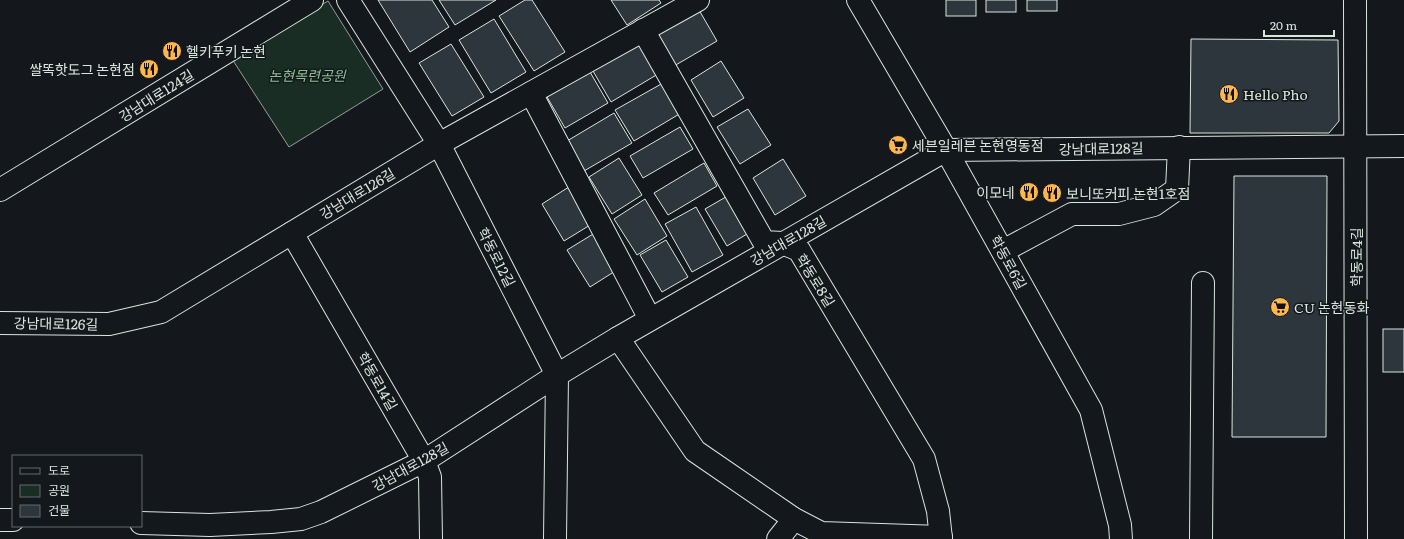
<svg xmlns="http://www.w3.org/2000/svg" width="1404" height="539" viewBox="0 0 1404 539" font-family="Literata,'Noto Sans KR',serif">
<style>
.green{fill:#1a2d24;stroke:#939e99}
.building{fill:#2c363c;stroke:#d8e6dc}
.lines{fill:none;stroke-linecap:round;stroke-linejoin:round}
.minor-casing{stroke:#d8e6dc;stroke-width:24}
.minor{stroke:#14181c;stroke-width:22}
.labels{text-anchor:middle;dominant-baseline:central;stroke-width:3;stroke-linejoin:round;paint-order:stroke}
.poi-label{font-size:14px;fill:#d8e6dc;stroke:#14181c;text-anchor:start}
.park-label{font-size:14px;font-style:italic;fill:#8ac095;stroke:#14181c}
.street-label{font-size:14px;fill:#d8e6dc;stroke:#14181c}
</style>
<rect width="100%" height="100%" fill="#14181c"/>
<path class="green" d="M328,1L383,89L289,147L232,59Z"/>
<g class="building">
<path d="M378,0H432L449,27L410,52Z"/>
<path d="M439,0H496L455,25Z"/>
<path d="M525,0H532L565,52L534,71L499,16Z"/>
<path d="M611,0H659L661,3L627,25Z"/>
<rect x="946" y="0" width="30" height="16"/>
<rect x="986" y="0" width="30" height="12"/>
<rect x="1027" y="0" width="30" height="11"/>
<path d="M699,10L717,41L674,66L655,36Z"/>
<path d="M494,19L526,72L491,93L459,40Z"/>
<path d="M1191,39L1338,40L1339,121L1329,133H1190Z"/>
<path d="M640,43L658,74L611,102L593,71Z"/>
<path d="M451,44L484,97L452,116L419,63Z"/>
<path d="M721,61L744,98L713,117L691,80Z"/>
<path d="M590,72L608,103L565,128L547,97Z"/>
<path d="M663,83L681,113L634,141L615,110Z"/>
<path d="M748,109L771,145L740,164L717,127Z"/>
<path d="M614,113L632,143L584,171L567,141Z"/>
<path d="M680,127L693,149L643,178L630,156Z"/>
<path d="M619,158L642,195L612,214L589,177Z"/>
<path d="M783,159L806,196L775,215L753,178Z"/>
<path d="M704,163L717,186L668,215L654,193Z"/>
<path d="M1234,176H1327L1326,437H1232Z"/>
<path d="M572,185L595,222L564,241L542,204Z"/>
<path d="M731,194L752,231L727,246L705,209Z"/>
<path d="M645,199L667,236L637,255L614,219Z"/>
<path d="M696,207L723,255L692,272L665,224Z"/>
<path d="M598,231L620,268L590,287L567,250Z"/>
<path d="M666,240L688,277L662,292L640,255Z"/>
<rect x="1383" y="329" width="21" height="43"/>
</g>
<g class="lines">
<g class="minor-casing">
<g id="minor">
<path d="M348,0L439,144L557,375L555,539"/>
<path d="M858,0L946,150L1091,410L1120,525L1121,539"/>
<path d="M1355,0L1356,539"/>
<path d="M643,30L764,242L782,243L799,250L924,459L938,511L941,539"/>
<path d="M531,93L650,319"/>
<path d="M0,190L312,0"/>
<path d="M292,233L424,461L430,477L431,539"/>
<path d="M1003,251L1072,214H1119L1154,205L1177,189L1179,147"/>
<path d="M0,323L109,324L161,312L439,144L698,0"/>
<path d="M618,338L695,451L794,519L821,533L941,537"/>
<path d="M0,520H13"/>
<path d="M141,523L210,525L271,522L301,519L321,512L424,461L557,375L618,338L946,150L1404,146"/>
<path d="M778,539L794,519"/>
<path d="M1201,539L1203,283"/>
</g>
</g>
<use href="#minor" class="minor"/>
</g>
<defs>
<g id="restaurant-disc" transform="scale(1)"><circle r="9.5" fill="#ffb74d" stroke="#14181c"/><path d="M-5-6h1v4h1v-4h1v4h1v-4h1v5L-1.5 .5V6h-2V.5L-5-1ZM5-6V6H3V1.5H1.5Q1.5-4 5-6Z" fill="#111"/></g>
<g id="supermarket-disc" transform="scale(1)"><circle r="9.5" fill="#ffb74d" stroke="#14181c"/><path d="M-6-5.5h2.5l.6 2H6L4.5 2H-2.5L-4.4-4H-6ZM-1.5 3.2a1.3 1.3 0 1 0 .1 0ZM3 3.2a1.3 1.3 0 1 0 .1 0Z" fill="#111"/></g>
</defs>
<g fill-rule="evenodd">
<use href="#restaurant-disc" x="172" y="51"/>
<use href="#restaurant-disc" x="149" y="69"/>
<use href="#restaurant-disc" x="1229" y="94"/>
<use href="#supermarket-disc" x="898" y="145"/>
<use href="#restaurant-disc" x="1029" y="192"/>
<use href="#restaurant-disc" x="1052" y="193"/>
<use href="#supermarket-disc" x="1280" y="307"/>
</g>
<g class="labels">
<g class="poi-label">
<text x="186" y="51">헬키푸키 논현</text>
<text x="135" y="69" text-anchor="end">쌀똑핫도그 논현점</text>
<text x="1243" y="94">Hello Pho</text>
<text x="912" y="145">세븐일레븐 논현영동점</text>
<text x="1015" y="192" text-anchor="end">이모네</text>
<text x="1066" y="193">보니또커피 논현1호점</text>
<text x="1294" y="307">CU 논현동화</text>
</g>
<g class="park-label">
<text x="307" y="75">논현목련공원</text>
</g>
<g class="street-label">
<text transform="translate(156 95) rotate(-32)">강남대로124길</text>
<text transform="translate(1101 148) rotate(-1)">강남대로128길</text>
<text transform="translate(357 193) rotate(-31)">강남대로126길</text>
<text transform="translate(788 240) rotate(-30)">강남대로128길</text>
<text transform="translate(497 257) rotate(63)">학동로12길</text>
<text transform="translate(1356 257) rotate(-90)">학동로4길</text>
<text transform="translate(1009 262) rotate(61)">학동로6길</text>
<text transform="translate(816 280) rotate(58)">학동로8길</text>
<text transform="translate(56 323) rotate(1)">강남대로126길</text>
<text transform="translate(378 381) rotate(60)">학동로14길</text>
<text transform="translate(410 466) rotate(-29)">강남대로128길</text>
</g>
</g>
<rect x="12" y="455" width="130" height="72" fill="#14181c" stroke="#626a69"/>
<rect x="20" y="468" width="20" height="6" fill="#14181c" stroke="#626a69"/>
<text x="48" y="475" font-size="12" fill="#d8e6dc">도로</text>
<rect x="20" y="485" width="20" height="12" fill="#1a2d24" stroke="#626a69"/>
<text x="48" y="495" font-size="12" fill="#d8e6dc">공원</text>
<rect x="20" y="505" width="20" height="12" fill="#2c363c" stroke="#626a69"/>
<text x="48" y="515" font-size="12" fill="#d8e6dc">건물</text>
<path d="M1264 30v6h70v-6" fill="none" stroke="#d8e6dc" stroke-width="2"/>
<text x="1270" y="30" font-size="12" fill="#d8e6dc" stroke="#14181c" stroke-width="3" paint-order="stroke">20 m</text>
</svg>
